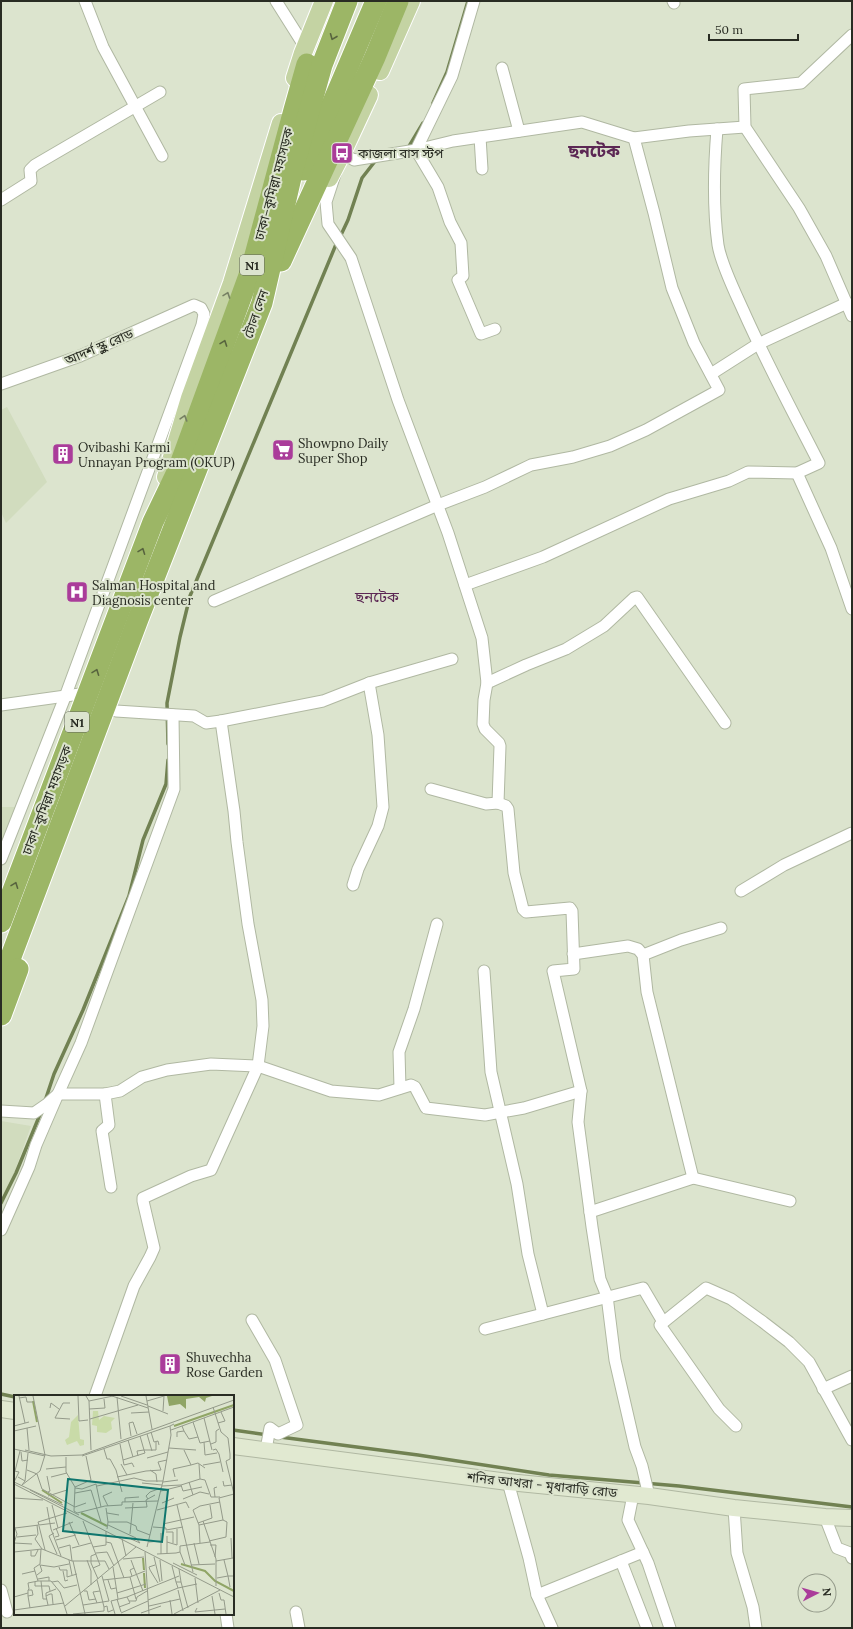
<svg xmlns="http://www.w3.org/2000/svg" width="853" height="1629" viewBox="0 0 853 1629" font-family="Lora,'Noto Sans Bengali',serif">
<style>
.built{fill:#d1dcbe}
.lines{fill:none;stroke-linecap:round;stroke-linejoin:round}
.stream{stroke:#718152;stroke-width:3.5}
.street-casing{stroke:#b0b8a2;stroke-width:13}
.secondary-casing{stroke:#b0b8a2;stroke-width:18}
.primary-casing{stroke:#fff;stroke-width:20}
.highway-casing{stroke:#fff;stroke-width:23}
.street{stroke:#fff;stroke-width:11}
.secondary{stroke:#e1e9d1;stroke-width:16}
.primary{stroke:#c4d3a3;stroke-width:18}
.highway{stroke:#9cb666;stroke-width:21}
.oneway{stroke:#57633e}
.oneway2{stroke:#768063}
.labels{text-anchor:middle;dominant-baseline:central;stroke-width:4;stroke-linejoin:round;paint-order:stroke}
.shield{fill:#dce4ce;stroke:#5f6356;stroke-width:1}
.shield-label{font-size:12px;font-weight:bold;fill:#292c23}
.poi-label{font-size:13px;fill:#292c23;stroke:#dce4ce;text-anchor:start}
.street-label{font-size:13px;fill:#292c23;stroke:#dce4ce}
.quarter-label{font-size:15px;fill:#5c2754;stroke:#dce4ce}
.district-label{font-size:17px;font-weight:bold;fill:#5c2754;stroke:#dce4ce}
.inset-river{fill:none;stroke:#90a566;stroke-width:2}
.inset-road{fill:none;stroke:#949a8a;stroke-width:1}
.view{fill:#0f766e;fill-opacity:0.15;stroke:#0f766e;stroke-width:2}
.inset-edge{fill:none;stroke:#292c23;stroke-width:2}
</style>
<rect width="100%" height="100%" fill="#dce4ce"/>
<g class="built">
<path d="M7,407L47,482L6,523L1,512V410Z"/>
<path d="M1,807H17L1,853Z"/>
<path d="M1,1121L31,1126L1,1210Z"/>
</g>
<g class="lines">
<g class="stream">
<path d="M433,103L447,72L468,1"/>
<path d="M408,148L423,123"/>
<path d="M340,237L348,220L362,178L376,160"/>
<path d="M168,744L167,703L180,637L190,596L337,242"/>
<path d="M45,1101L54,1074L83,1010L129,896L143,840L166,784L168,760"/>
<path d="M1,1203L16,1173L41,1112"/>
<path d="M1,1394L15,1397"/>
<path d="M233,1430L268,1435"/>
<path d="M280,1437L418,1455L549,1475L679,1486L852,1507"/>
</g>
<g class="street-casing">
<g id="street">
<path d="M85,1L103,47L162,156"/>
<path d="M276,1L305,47"/>
<path d="M474,1L452,76L416,150L438,187L450,222L461,243L463,276L458,280L481,334L495,329"/>
<path d="M673,1L674,3"/>
<path d="M852,35L801,83L744,89L745,127L799,208L826,256L852,316"/>
<path d="M502,68L519,131"/>
<path d="M480,137L482,169"/>
<path d="M1,200L31,181L30,170L35,165L160,92"/>
<path d="M711,374L758,344L847,303"/>
<path d="M1,384L80,356L194,305L201,308L204,314L202,325L65,697L1,859"/>
<path d="M797,473L831,548L852,609"/>
<path d="M465,585L543,557L669,499L729,481L748,472L797,473L819,463C793,412 766,362 743,310C735,292 721,264 718,245C713,209 714,166 717,129"/>
<path d="M214,601L438,505L485,487L531,465L573,457L610,446L646,430L719,390L694,343L672,288L654,213L634,138"/>
<path d="M487,683L526,665L566,649L604,626L634,598L637,597L725,723"/>
<path d="M1,705L87,693"/>
<path d="M221,721L323,701L369,683L452,659"/>
<path d="M431,789L486,804L498,803"/>
<path d="M353,885L358,869L378,826L383,807L378,735L369,683"/>
<path d="M741,891L784,865L852,833"/>
<path d="M573,954L628,946L638,949L643,955L647,992L693,1178"/>
<path d="M643,955L681,940L721,928"/>
<path d="M484,971L491,1072L517,1184L528,1254L543,1314L643,1288L663,1322"/>
<path d="M400,1088L399,1052L414,1009L437,924"/>
<path d="M105,1094L109,1125L102,1131L111,1187"/>
<path d="M1,1111L34,1113L47,1104L58,1094H105L120,1091L142,1077L167,1070L211,1064L258,1066L331,1091L379,1095L411,1085L415,1087L426,1108L485,1115L524,1108L581,1091"/>
<path d="M590,1212L693,1178L790,1201"/>
<path d="M1,1230L29,1167L36,1145L58,1094L81,1043L174,789L173,715"/>
<path d="M252,1320L275,1360L297,1425L278,1434L270,1428L267,1444L263,1450"/>
<path d="M485,1329L543,1314"/>
<path d="M823,1389L852,1376"/>
<path d="M95,1396L134,1286L150,1257L154,1248L143,1201V1198L191,1176L211,1170L258,1066L263,1026L262,1000L248,924L237,842L234,811L221,721L206,723L194,716L116,711"/>
<path d="M736,1426L719,1409L660,1325L706,1288L731,1299L763,1322L789,1342L809,1362L852,1440"/>
<path d="M508,1482L529,1558L537,1595L552,1628"/>
<path d="M633,1495L628,1520L648,1563L670,1628"/>
<path d="M649,1496L642,1466L635,1447L615,1360L607,1296L600,1279L592,1227L578,1122L581,1091L553,971L574,969L572,911L570,908L526,912L523,909L514,873L508,809L506,806L498,803L500,746L499,743L485,729L483,724L484,700L487,683L482,638L448,533L398,400L351,258L328,224L326,202L342,153L354,160L416,150L453,141L582,122L634,138L689,131L745,127"/>
<path d="M734,1508L737,1553L753,1607L756,1628"/>
<path d="M825,1517L837,1548L850,1553L852,1558"/>
<path d="M621,1561L647,1628"/>
<path d="M1,1590L7,1612"/>
<path d="M537,1595L643,1552"/>
<path d="M296,1612L299,1628"/>
<path d="M226,1614L228,1628"/>
</g>
</g>
<g class="secondary-casing">
<g id="secondary">
<path d="M1,1409L15,1411"/>
<path d="M233,1446L508,1482L649,1496L734,1508L825,1517L852,1518"/>
</g>
</g>
<g class="primary-casing">
<g id="primary">
<path d="M380,71L411,1"/>
<path d="M295,78L303,53L324,1"/>
<path d="M329,178L342,153L369,95"/>
<path d="M166,477L190,398L232,283L281,123"/>
</g>
</g>
<g class="highway-casing">
<g id="highway">
<path d="M304,170L376,1"/>
<path d="M281,261L375,57L398,1"/>
<path d="M1,922L153,522L178,470L251,270L294,110L307,64"/>
<path d="M1,983L138,619L262,303L293,169L322,65L347,1"/>
<path d="M1,1015L18,969"/>
</g>
</g>
<use href="#street" class="street"/>
<use href="#secondary" class="secondary"/>
<use href="#primary" class="primary"/>
<use href="#highway" class="highway"/>
</g>
<defs><path id="oneway-chevron" d="M-2-3.5L2.5 0L-2 3.5" fill="none" stroke-width="1.6" stroke-linecap="round" stroke-linejoin="round"/></defs>
<g class="oneway">
<use href="#oneway-chevron" transform="translate(333 37) rotate(112)"/>
<use href="#oneway-chevron" transform="translate(224 343) rotate(-70)"/>
<use href="#oneway-chevron" transform="translate(142 551) rotate(-69)"/>
<use href="#oneway-chevron" transform="translate(96 672) rotate(-69)"/>
<use href="#oneway-chevron" transform="translate(15 885) rotate(-69)"/>
</g>
<g class="oneway2">
<use href="#oneway-chevron" transform="translate(227 295) rotate(-70)"/>
<use href="#oneway-chevron" transform="translate(184 418) rotate(-73)"/>
</g>
<defs>
<g id="bus-square" transform="scale(1.15)"><rect x="-9" y="-9" width="18" height="18" rx="4" fill="#aa3c9a" stroke="#dce4ce"/><path d="M-5-6H5V4H4V6H2V4H-2V6H-4V4H-5ZM-3.5-4V0h7V-4ZM-3.5 1.2v1.5H-2V1.2ZM2 1.2v1.5H3.5V1.2Z" fill="#fff"/></g>
<g id="supermarket-square" transform="scale(1.15)"><rect x="-9" y="-9" width="18" height="18" rx="4" fill="#aa3c9a" stroke="#dce4ce"/><path d="M-6-5.5h2.5l.6 2H6L4.5 2H-2.5L-4.4-4H-6ZM-1.5 3.2a1.3 1.3 0 1 0 .1 0ZM3 3.2a1.3 1.3 0 1 0 .1 0Z" fill="#fff"/></g>
<g id="building-square" transform="scale(1.15)"><rect x="-9" y="-9" width="18" height="18" rx="4" fill="#aa3c9a" stroke="#dce4ce"/><path d="M-4-6H4V6H1V3H-1V6H-4ZM-2.5-4.3h1.7v1.8h-1.7ZM.8-4.3h1.7v1.8H.8ZM-2.5-1h1.7V.8h-1.7ZM.8-1h1.7V.8H.8Z" fill="#fff"/></g>
<g id="hospital-square" transform="scale(1.15)"><rect x="-9" y="-9" width="18" height="18" rx="4" fill="#aa3c9a" stroke="#dce4ce"/><path d="M-5-5h3v3.5h4V-5h3V5h-3V1.5h-4V5h-3Z" fill="#fff"/></g>
</defs>
<g fill-rule="evenodd">
<use href="#bus-square" x="342" y="153"/>
<use href="#supermarket-square" x="283" y="450"/>
<use href="#building-square" x="63" y="454"/>
<use href="#hospital-square" x="77" y="592"/>
<use href="#building-square" x="170" y="1364"/>
</g>
<g class="labels">
<g class="shield">
<rect x="240" y="255" width="24" height="20" rx="3"/>
<rect x="65" y="712" width="24" height="20" rx="3"/>
</g>
<g class="shield-label">
<text x="252" y="265">N1</text>
<text x="77" y="722">N1</text>
</g>
<g class="poi-label">
<text x="358" y="153">কাজলা বাস স্টপ</text>
<text x="298" y="443">Showpno Daily<tspan x="298" dy="15">Super Shop</tspan></text>
<text x="78" y="447">Ovibashi Karmi<tspan x="78" dy="15">Unnayan Program (OKUP)</tspan></text>
<text x="92" y="585">Salman Hospital and<tspan x="92" dy="15">Diagnosis center</tspan></text>
<text x="186" y="1357">Shuvechha<tspan x="186" dy="15">Rose Garden</tspan></text>
</g>
<g class="street-label">
<text transform="translate(274 184) rotate(-75)">ঢাকা–কুমিল্লা মহাসড়ক</text>
<text transform="translate(256 314) rotate(-71)">টোল লেন</text>
<text transform="translate(99 347) rotate(-23)">আদর্শ স্কুল রোড</text>
<text transform="translate(47 800) rotate(-69)">ঢাকা–কুমিল্লা মহাসড়ক</text>
<text transform="translate(542 1485) rotate(6)">শনির আখরা - মৃধাবাড়ি রোড</text>
</g>
<g class="quarter-label">
<text x="377" y="596">ছনটেক</text>
</g>
<g class="district-label">
<text x="594" y="151">ছনটেক</text>
</g>
</g>
<g transform="translate(14 1395)">
<rect width="220" height="220" fill="#dce4ce"/>
<path d="M79,16H84L85,25L90,21L101,23L97,27L98,34L92,38L83,37V31L78,30ZM64,20L66,44L70,45V50L66,51L63,46L53,50L51,45L55,42L57,27Z" fill="#c9dba8"/>
<path d="M153,1H198L192,3L191,7L185,2L172,4V14L166,9L155,11Z" fill="#90a566"/>
<path class="inset-river" d="M19,6L23,27M160,31L220,10M28,95L48,108M67,118L93,131M129,163L130,175M167,169L191,176L201,186L220,196M130,178L131,193"/>
<path class="inset-road" d="M5,1L11,28M64,1L65,26L74,25M72,1L75,6L99,1M98,1L134,13M107,1L133,10M132,1L138,34M103,2L107,44M5,3L12,2L13,7H19M75,6L77,55M133,6L150,1L149,16M56,8H49L41,23L56,24M134,11L154,19M36,13L37,8L45,14M75,14L91,13L90,4M117,18L135,17M190,23L198,55M76,24L124,10M179,27L186,48L196,46M204,28L211,26L207,17M0,31L15,27M13,33L15,55M157,35L220,12M0,36L22,31M170,36L175,44L184,42M137,37L140,47L144,46L145,50M133,39L138,56M117,41L115,28L119,27L123,39M126,41L130,55H142V47M163,42V37L170,36L168,31M114,45L119,62M190,47L191,60L203,58M106,49L110,70L118,68L120,72M197,49L202,47V36L205,34M155,53L182,55M0,54L31,61M90,54L93,64H96L102,75L108,97M11,55L37,61L68,60L220,5M170,55L177,70L184,68L191,73M199,55L202,54L205,59L209,77M7,57L8,66L14,65M68,61L156,31M124,61L123,56L130,55M52,62V77L61,92L77,85L72,61M133,63L154,57M109,65L131,58L130,55M107,69L113,80M185,69L186,84M189,70L206,67M32,74L52,72M13,75L23,79L28,94L61,112L72,108M136,75L142,79L143,87M1,76L6,56M132,76L147,75L144,67L153,65M33,81L36,96L34,97M4,82L11,86L8,90M37,82L53,78M103,82L132,76M161,82L159,74L177,70M11,86L14,58M209,86L210,91L218,90M0,87L5,77L0,76M0,87L49,110M149,87L164,85M175,87L179,100M128,88L148,90M0,89L220,202M8,90L26,76L31,60L19,1M167,90L169,96L188,92M83,91L120,83L132,86H149M148,91L167,90L186,84L191,85L197,102H206M61,92L60,116L63,118L91,111L108,110V107L144,106M61,93L68,94L82,89L87,112M16,95L65,120M147,96L167,91M61,98L77,95L87,127M34,101L53,95M201,102L200,93L203,92M0,103L29,105M134,104L132,101L136,97L147,93M169,104L186,97L195,99M111,107V103L125,102M148,108L160,103M38,110L44,133M163,110L179,177M94,111L89,101L98,97M33,112L37,134L47,161M92,113L94,127M111,113L133,112L132,105L141,100M143,115L172,107L175,113M93,118L105,120M69,126L86,170L79,173M189,126L202,164V191M55,127L65,150M184,128L198,123L196,110M149,129L180,122M0,130L3,139L0,148M23,130L24,139L21,144L28,154M25,130L24,127L53,118M94,130L122,143L126,148L117,144M185,130L209,125M25,131L31,155M139,132L152,133V135L169,132M1,133L41,128M93,134L94,127H113L122,131L123,135L136,140M39,135L59,127M152,137H159V148M40,138L35,141L43,159M147,138V159M116,139L119,108M3,142L22,140M41,142L45,141L42,133M217,143L218,163M108,144L112,161M42,145L62,140M195,146L212,142L213,127L209,125L205,103L220,99L212,66L216,64V59L214,43L207,37L199,12M92,147L97,148L110,183M135,147L147,146M153,147L163,150V134M0,148L18,149M180,148L185,169M186,148L185,130L179,115L186,111L206,107M196,150H202L201,162M79,152L92,150V136M133,152L149,86L157,40L156,31L160,29M45,153L56,150L58,166M58,153L77,148M17,156V161H21L24,155M0,157L28,154L58,166H91L95,174M131,157L135,219M166,157L171,170M82,158L93,157L100,171M153,158V141M82,159L77,161V168L84,184M143,159L162,158L166,157V151L196,147M140,162L146,187M109,164L130,162M55,165L58,180M73,165L77,176V190M117,165L120,173L116,175L118,181M146,165L148,186M59,166L71,219M202,166L219,163M159,168L183,180M26,170L40,172L55,169M141,170L135,172L136,175L144,188M177,170L201,169M158,171L162,187H167L165,174M45,172L46,175H53V182L63,179M99,172L104,204M120,173L129,196M49,176L51,186L54,185M8,179L21,176M23,180L28,176L26,170M88,181L95,206M181,183L184,208M203,183L214,181L210,165M24,184L35,182V186M89,185L116,182M94,185L97,194L102,193M24,186H37L46,197L53,219M27,186L29,204H33M21,187V191H35L36,196M38,187L44,186L50,193L63,190M162,187L164,193L183,189M167,187L174,213M216,192L214,181H220M14,195H18L19,200L14,201V195L15,194L14,188L24,186L20,173L26,169L27,154M164,195L169,216M70,196H73L75,205L82,204M86,196L90,212M103,198L132,189M205,198L207,205H210L212,219M14,201L16,213M32,201V198L42,194M198,201L201,219M0,202L14,198M113,202L115,206H122L123,202L133,196M103,204L107,217M122,204L116,182L131,176M134,205L164,193M156,205L158,219M97,206L113,202L165,181M97,206L101,219M83,208L79,197L86,196L83,185M34,210L32,201L36,199H38L39,209M69,210L95,206M51,211L122,152M135,211L166,204M105,212L116,208L115,206M183,213L181,217L211,214M0,215L50,208M107,218L134,206M127,218L147,211M59,219L90,216V212L93,211L94,217L99,215M160,219L206,195"/>
<path class="view" d="M54,84L154,95L148,147L49,136Z"/>
<rect width="220" height="220" class="inset-edge"/>
</g>
<rect width="853" height="1629" fill="none" stroke="#292c23" stroke-width="4"/>
<g transform="translate(817 1593) rotate(84)"><circle r="19" fill="#dce4ce" stroke="#949a8a"/>
<path d="M0-3L7 15L0 10L-7 15Z" fill="#aa3c9a"/>
<text y="-6" font-size="11" font-weight="bold" text-anchor="middle" fill="#292c23">N</text>
</g>
<path d="M709 34v6h89v-6" fill="none" stroke="#292c23" stroke-width="2"/>
<text x="715" y="34" font-size="12" fill="#292c23" stroke="#dce4ce" stroke-width="3" paint-order="stroke">50 m</text>
</svg>
